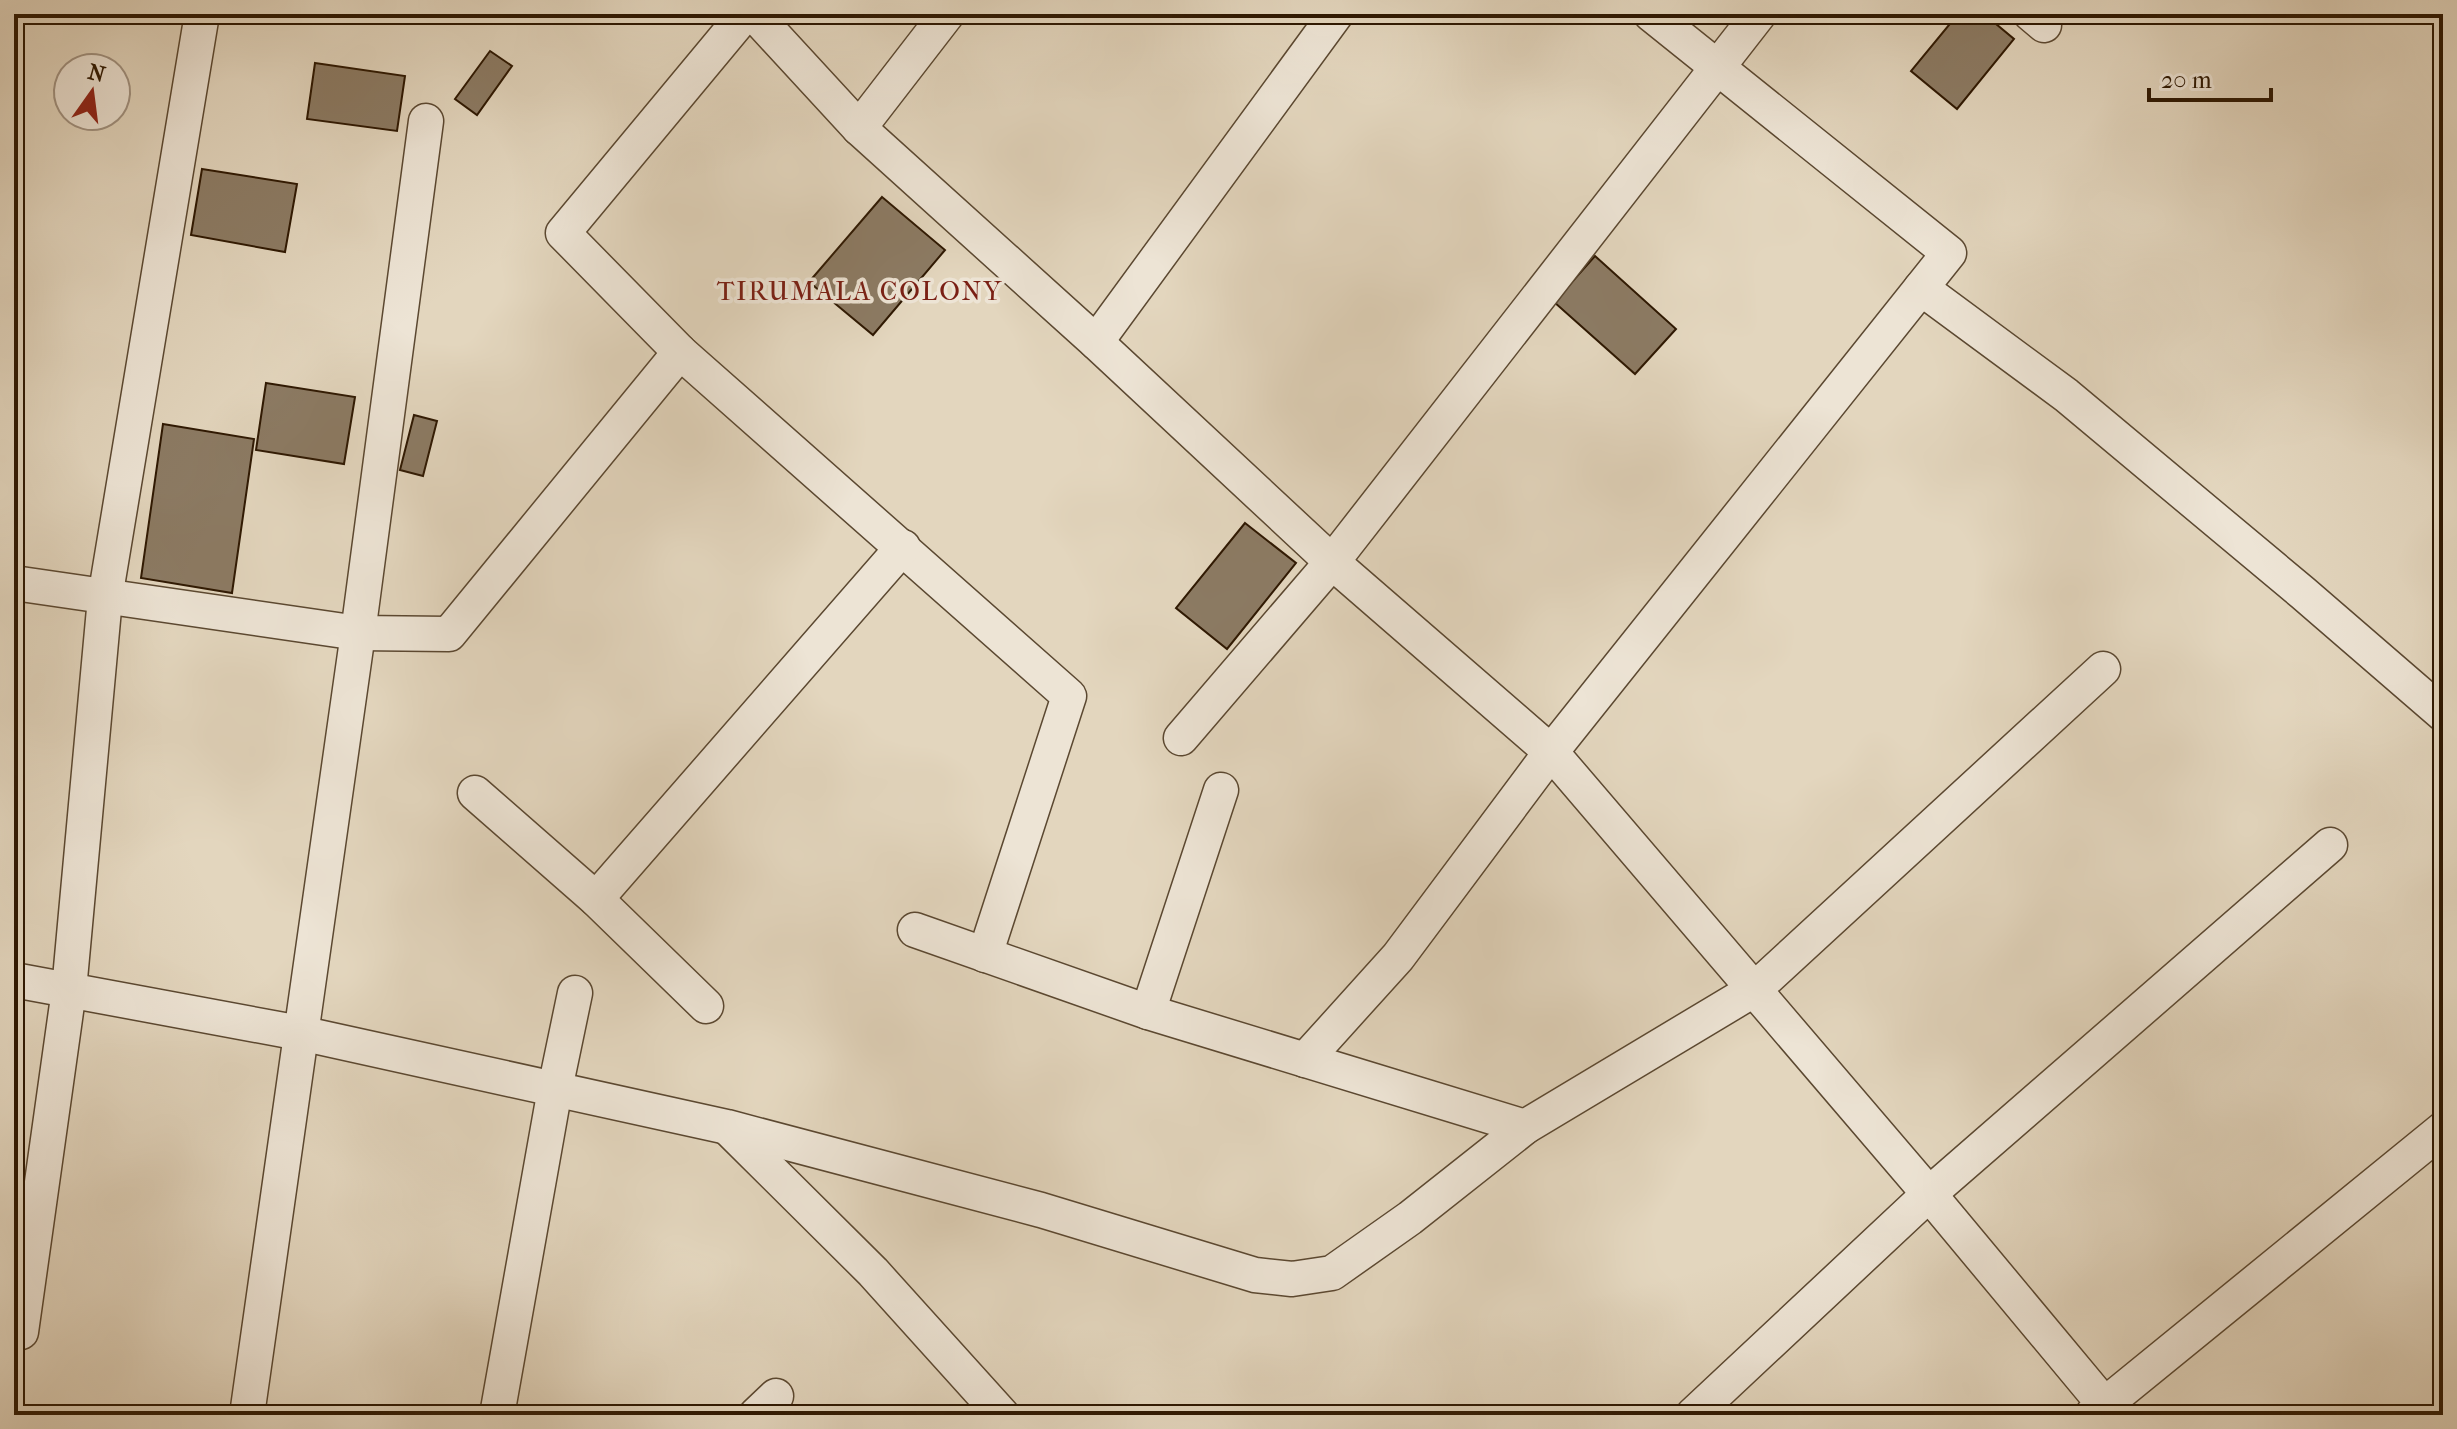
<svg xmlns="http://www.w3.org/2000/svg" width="2457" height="1429" viewBox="0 0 2457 1429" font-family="'IM FELL French Canon',serif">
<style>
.building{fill:#8c7b64;stroke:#2e1802;stroke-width:2}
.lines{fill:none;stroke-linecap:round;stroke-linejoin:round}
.minor-casing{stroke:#5b4831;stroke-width:37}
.minor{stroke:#ede4d5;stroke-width:34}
.labels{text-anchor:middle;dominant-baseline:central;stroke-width:7;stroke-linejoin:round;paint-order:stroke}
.neighbourhood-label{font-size:26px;letter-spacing:2px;fill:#7a1f14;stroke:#ede4d5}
</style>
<rect width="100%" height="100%" fill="#e3d6be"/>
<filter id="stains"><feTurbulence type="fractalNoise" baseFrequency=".0025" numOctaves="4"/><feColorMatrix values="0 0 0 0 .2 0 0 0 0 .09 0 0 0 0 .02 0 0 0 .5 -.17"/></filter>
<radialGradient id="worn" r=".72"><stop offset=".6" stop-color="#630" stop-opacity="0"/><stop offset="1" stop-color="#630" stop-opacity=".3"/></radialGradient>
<g class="building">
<path d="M1958,14H1984L2014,39L1957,109L1911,71Z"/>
<path d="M490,51L512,66L477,115L455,99Z"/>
<path d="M315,63L405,76L397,131L307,119Z"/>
<path d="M202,169L297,184L285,252L191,235Z"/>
<path d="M882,197L945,250L873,335L809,282Z"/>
<path d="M1595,256L1676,329L1635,374L1554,302Z"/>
<path d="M266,383L355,397L344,464L256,450Z"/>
<path d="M414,415L437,421L423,476L400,470Z"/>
<path d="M163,424L254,439L232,593L141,578Z"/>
<path d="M1245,523L1296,563L1227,649L1176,608Z"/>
</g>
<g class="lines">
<g class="minor-casing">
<g id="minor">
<path d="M745,14L563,233L680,352L1069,696L985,955"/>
<path d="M754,14L859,128L1096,342L1332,562L1759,14"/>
<path d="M2031,14L2044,25"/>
<path d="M859,128L947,14"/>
<path d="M1921,288L2066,395L2303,593L2443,714"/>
<path d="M1096,342L1336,14"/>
<path d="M14,583L358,633L449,634L680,352"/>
<path d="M1181,738L1332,562L1551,752L1929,1194L2113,1415"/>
<path d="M475,793L596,899L706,1006"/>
<path d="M596,899L903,547"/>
<path d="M915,930L1148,1012L1525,1127"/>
<path d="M14,980L300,1033L727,1127L1041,1210L1255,1275L1292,1279L1332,1273L1410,1218L1525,1127L1755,989L2103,669"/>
<path d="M1148,1012L1221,790"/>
<path d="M1305,1060L1398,957L1551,752L1949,253L1651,14"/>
<path d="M729,1129L873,1272L1002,1415"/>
<path d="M21,1332L69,990L105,598L202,14"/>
<path d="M247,1415L358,633L426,121"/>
<path d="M497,1415L555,1089L575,993"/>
<path d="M756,1415L776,1396"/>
<path d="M1693,1415L1929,1194L2330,845"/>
<path d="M2092,1415L2443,1129"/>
</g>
</g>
<use href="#minor" class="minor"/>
</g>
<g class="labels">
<g class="neighbourhood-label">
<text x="860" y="291">TIRUMALA COLONY</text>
</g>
</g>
<rect width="2457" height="1429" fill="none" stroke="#e3d6be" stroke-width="48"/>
<rect x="16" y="16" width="2425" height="1397" fill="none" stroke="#2e1802" stroke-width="4"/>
<rect x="24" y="24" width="2409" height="1381" fill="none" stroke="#2e1802" stroke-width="2"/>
<g transform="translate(92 92) rotate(14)"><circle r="38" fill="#ede4d5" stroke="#a19281" stroke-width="2"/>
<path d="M0-6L14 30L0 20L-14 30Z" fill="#8f2418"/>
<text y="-12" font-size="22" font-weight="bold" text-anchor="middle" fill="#2e1802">N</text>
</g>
<path d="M2149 88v12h122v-12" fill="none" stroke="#2e1802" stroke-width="4"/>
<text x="2161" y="88" font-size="24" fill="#2e1802" stroke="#ede4d5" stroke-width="6" paint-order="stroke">20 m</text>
<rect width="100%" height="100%" filter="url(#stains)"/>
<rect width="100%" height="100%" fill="url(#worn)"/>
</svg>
